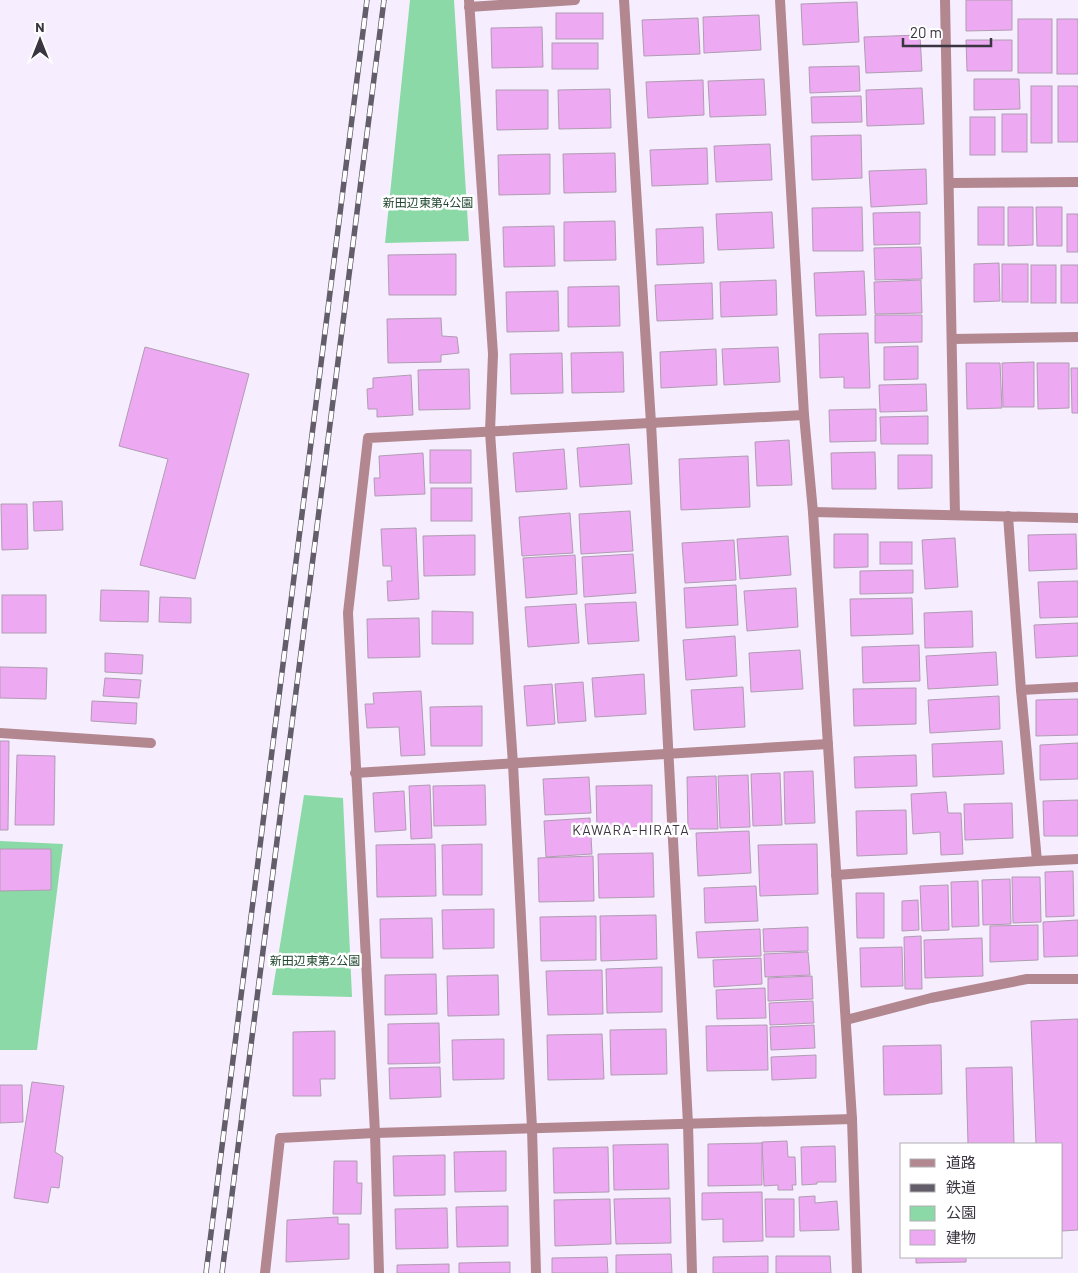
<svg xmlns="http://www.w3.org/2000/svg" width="1078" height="1273" viewBox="0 0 1078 1273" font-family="Barlow,'Noto Sans JP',sans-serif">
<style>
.green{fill:#8bd9a6}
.building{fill:#edaaf3;stroke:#b09cb2}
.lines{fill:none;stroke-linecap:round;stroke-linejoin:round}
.minor{stroke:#b38790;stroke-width:10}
.rail-casing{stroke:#635d69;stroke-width:5.5}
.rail{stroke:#fff;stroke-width:4;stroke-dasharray:11;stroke-linecap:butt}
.labels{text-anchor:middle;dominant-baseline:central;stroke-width:5;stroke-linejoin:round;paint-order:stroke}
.park-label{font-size:12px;fill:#1e452d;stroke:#fff}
.neighbourhood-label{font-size:14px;letter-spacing:1px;fill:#3a3540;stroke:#fff}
</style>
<rect width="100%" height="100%" fill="#f6eefe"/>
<g class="green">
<path d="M410,0H454L469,241L385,243Z"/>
<path d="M304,795L343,798L352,997L272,995Z"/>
<path d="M0,841L63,844L37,1050H0Z"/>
</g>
<g class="building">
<path d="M966,0H1012V30L966,31Z"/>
<path d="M857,2L859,42L803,45L801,4Z"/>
<rect x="556" y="13" width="47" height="26"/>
<path d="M759,15L761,50L704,53L703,17Z"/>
<path d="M698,18L700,54L644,56L642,20Z"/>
<rect x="1018" y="19" width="34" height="54"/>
<rect x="1057" y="19" width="21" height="55"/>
<path d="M542,27L543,67L492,68L491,28Z"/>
<path d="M920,35L922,71L866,73L864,37Z"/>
<path d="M966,40H1012V71H967Z"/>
<rect x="552" y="43" width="46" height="26"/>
<path d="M859,66L860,91L810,93L809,67Z"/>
<path d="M764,79L766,115L710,117L708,81Z"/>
<path d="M974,79H1019L1020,109L974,110Z"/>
<path d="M703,80L704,115L648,118L646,82Z"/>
<rect x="1031" y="86" width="21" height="57"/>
<rect x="1058" y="86" width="20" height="56"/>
<path d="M922,88L924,124L867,126L866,90Z"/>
<path d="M610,89L611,128L559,129L558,90Z"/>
<path d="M496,90H548V129L497,130Z"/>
<path d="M861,96L862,122L812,123L811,97Z"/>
<rect x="1002" y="114" width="25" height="38"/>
<rect x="970" y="117" width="25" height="38"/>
<path d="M861,135L862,178L812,180L811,136Z"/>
<path d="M770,144L772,180L716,182L714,146Z"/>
<path d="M707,148L708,184L652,186L650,150Z"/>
<path d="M615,153L616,192L564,193L563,154Z"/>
<path d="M550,154V194L499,195L498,155Z"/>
<path d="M926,169L927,204L871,207L869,171Z"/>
<path d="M862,207L863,251H813L812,208Z"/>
<rect x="978" y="207" width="26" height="38"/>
<path d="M1008,207H1033V245L1008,246Z"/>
<path d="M1036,207H1062V246H1037Z"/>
<path d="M772,212L774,248L718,250L716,214Z"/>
<path d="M920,212V244L874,245L873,213Z"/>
<rect x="1067" y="214" width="11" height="38"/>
<path d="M615,221L616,260L564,261V222Z"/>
<path d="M554,226L555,266L504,267L503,227Z"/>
<path d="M703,227L704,263L657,265L656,229Z"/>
<path d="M921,247L922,279L875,280L874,248Z"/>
<path d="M456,254V295H389L388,255Z"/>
<path d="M999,263L1000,301L974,302V264Z"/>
<rect x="1002" y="264" width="26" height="38"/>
<rect x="1031" y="265" width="25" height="38"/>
<rect x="1061" y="265" width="17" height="38"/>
<path d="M864,271L866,315L816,316L814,273Z"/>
<path d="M776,280L777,315L721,317L720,282Z"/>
<path d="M921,280L922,313L875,314L874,282Z"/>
<path d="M712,283L713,319L657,321L655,285Z"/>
<path d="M619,286L620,326L568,327V287Z"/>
<path d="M558,291L559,331L507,332L506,292Z"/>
<path d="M875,315H922V342L875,343Z"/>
<path d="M441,318L442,336L457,337L459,353L441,355V362L388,363L387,319Z"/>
<path d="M868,333L870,388H844V377L820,378L819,334Z"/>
<path d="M918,346V379L884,380V347Z"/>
<path d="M145,347L249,374L195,579L140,565L168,459L119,446Z"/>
<path d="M778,347L780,382L724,385L722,349Z"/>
<path d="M716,349L717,385L661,388L660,352Z"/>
<path d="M623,352L624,392L572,393L571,353Z"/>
<path d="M562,353L563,393L511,394L510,354Z"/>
<path d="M1034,362V407H1003L1002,363Z"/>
<path d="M966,363H1000L1002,408L967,409Z"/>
<path d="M1037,363H1069V408L1038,409Z"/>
<path d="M1071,368H1078V413H1072Z"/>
<path d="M469,369L470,409L419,410L418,370Z"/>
<path d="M411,375L413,415L377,417V409H368L367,389L373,388V378Z"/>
<path d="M926,384L927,411L880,412L879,385Z"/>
<path d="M876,409V441L830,442L829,410Z"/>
<path d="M928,416V444H881L880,417Z"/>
<path d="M789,440L792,485L757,486L755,442Z"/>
<path d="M629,444L632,484L580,487L577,448Z"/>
<path d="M564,449L567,489L516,492L513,453Z"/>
<rect x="430" y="450" width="41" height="33"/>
<path d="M875,452L876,489H832L831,453Z"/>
<path d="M423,453L425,494L375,496L374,478H380L379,456Z"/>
<path d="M898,455H932V488L898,489Z"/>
<path d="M748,456L750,507L681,510L679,459Z"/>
<rect x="431" y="488" width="41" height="33"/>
<path d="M62,501L63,530L34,531L33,502Z"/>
<path d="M1,504H27L28,549L2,550Z"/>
<path d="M630,511L633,551L581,554L579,514Z"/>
<path d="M570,513L573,553L522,556L519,517Z"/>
<path d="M416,528L419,599L388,601L387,581H392L391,566H383L381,529Z"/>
<path d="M834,534H868V567L834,568Z"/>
<path d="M1076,534L1077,569L1029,571L1028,535Z"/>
<path d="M475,535V575L424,576L423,536Z"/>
<path d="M788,536L791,575L740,579L737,539Z"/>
<path d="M955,538L958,587L925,589L922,540Z"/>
<path d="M734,540L736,580L685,583L682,543Z"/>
<rect x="880" y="542" width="32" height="22"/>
<path d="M633,554L636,593L584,597L582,557Z"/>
<path d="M575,555L577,594L526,598L523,558Z"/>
<path d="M913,570V593L860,594V571Z"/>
<path d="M1078,581V617L1040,618L1038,582Z"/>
<path d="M736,585L738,625L686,628L684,588Z"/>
<path d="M796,588L798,627L747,631L744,591Z"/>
<path d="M101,590L149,591L148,622L100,621Z"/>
<rect x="2" y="595" width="44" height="38"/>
<path d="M160,597L191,598V623L159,622Z"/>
<path d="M912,598L913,634L851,636L850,599Z"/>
<path d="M636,602L639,641L588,644L585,604Z"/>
<path d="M576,604L579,643L528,647L525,607Z"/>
<path d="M432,611L473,612V644H432Z"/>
<path d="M972,611L973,647L925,648L924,613Z"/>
<path d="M419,618L420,657L368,658L367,619Z"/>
<path d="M1078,623V656L1036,658L1034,625Z"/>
<path d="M735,636L737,676L686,680L683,640Z"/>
<path d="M919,645L920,681L863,683L862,647Z"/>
<path d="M800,650L803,689L751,692L749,653Z"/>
<path d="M996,652L998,685L928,689L926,656Z"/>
<path d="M105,653L143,655L142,674L105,672Z"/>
<path d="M0,667L47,668L46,699L0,698Z"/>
<path d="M644,674L646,714L595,717L592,678Z"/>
<path d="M105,678L141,680L139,698L103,696Z"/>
<path d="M583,682L586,721L558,723L555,684Z"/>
<path d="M552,684L555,724L527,726L524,686Z"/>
<path d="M743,687L745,727L694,730L691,690Z"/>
<path d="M916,688V724L854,726L853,689Z"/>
<path d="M421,691L425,755L401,756L399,727L367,728L365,704H374L373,693Z"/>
<path d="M999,696L1000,729L930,733L928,700Z"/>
<path d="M1078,699V735L1036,736V700Z"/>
<path d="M92,701L137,703L136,724L91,721Z"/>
<path d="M482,706V746H431L430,707Z"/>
<path d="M0,741H9L8,830H0Z"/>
<path d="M1002,741L1004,774L933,777L932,744Z"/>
<path d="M1078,743V779L1040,780V745Z"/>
<path d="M17,755L55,756L54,825H15Z"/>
<path d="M916,755L917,786L855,788L854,757Z"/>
<path d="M813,771L815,823L785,824L784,772Z"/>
<path d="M780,773L782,825L753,826L751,774Z"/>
<path d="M748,775L750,827L720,828L718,776Z"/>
<path d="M716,776L718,829H688L687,777Z"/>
<path d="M589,777L591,813L545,815L543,779Z"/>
<path d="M430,785L432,838L411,839L409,786Z"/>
<path d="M485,785L486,825L434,826L433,786Z"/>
<path d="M652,785V830L597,831L596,786Z"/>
<path d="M404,791L406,830L375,832L373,793Z"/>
<path d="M946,792L948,813H961L963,854L941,855L940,832L913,834L911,794Z"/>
<path d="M1078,800V836H1044L1043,801Z"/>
<path d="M1012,803L1013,838L965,840L964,804Z"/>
<path d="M906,810L907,854L857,856L856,811Z"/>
<path d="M590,818L592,854L546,857L544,821Z"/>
<path d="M749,831L751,873L698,876L696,833Z"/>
<path d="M435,844L436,896L377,897L376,845Z"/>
<path d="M482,844V895H443L442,845Z"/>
<path d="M817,844L818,894L760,896L758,845Z"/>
<path d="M0,849H51V890L0,891Z"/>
<path d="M653,853L654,897L599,898L598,854Z"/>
<path d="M593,856L594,901L539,902L538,858Z"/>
<path d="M1073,871L1074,916L1046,917L1045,872Z"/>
<path d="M1012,877H1040L1041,922L1013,923Z"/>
<path d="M1010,879L1011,924L983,925L982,880Z"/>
<path d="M978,881L979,926L952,927L951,882Z"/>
<path d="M948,885L949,930L922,931L920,886Z"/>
<path d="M756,886L758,921L705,923L704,888Z"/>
<path d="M856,893H884V938H857Z"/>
<path d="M918,900L919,930L902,931V901Z"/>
<path d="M494,909V948L443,949L442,910Z"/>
<path d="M656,915L657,959L601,961L600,916Z"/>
<path d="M596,916V960L541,961L540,917Z"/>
<path d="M432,918L433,958H381L380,919Z"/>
<path d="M1078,920V956L1044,957L1043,922Z"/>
<path d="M1038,925V960L990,962V926Z"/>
<path d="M808,927V951L764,952L763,929Z"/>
<path d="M760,929L761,956L698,958L696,932Z"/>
<path d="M921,936L922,989H905L904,937Z"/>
<path d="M982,938L983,976L925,978L924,940Z"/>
<path d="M902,947L903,986L861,987L860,948Z"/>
<path d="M808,952L810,975L765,977L764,954Z"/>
<path d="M761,958L762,984L714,987L713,960Z"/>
<path d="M662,967V1012L607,1013L606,969Z"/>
<path d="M602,970L603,1014L548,1015L546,971Z"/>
<path d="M436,974L437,1014L385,1015V975Z"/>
<path d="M498,975L499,1015L448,1016L447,976Z"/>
<path d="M812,976L813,999L768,1001V978Z"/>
<path d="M765,988L766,1018L717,1019L716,990Z"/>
<path d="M813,1001L814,1023L770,1025L769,1003Z"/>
<path d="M1078,1019V1230L1062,1231V1144H1036L1031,1021Z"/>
<path d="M439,1023L440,1063L388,1064V1024Z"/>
<path d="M767,1025L768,1070L707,1071L706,1026Z"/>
<path d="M814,1025L815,1048L771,1050L770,1027Z"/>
<path d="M666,1029L667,1074L611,1075L610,1030Z"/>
<path d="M335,1031V1079H320L321,1096H293V1032Z"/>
<path d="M602,1034L604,1079L548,1080L547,1035Z"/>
<path d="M504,1039V1079L453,1080L452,1040Z"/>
<path d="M941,1045L942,1094L884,1095L883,1046Z"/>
<path d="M816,1055V1078L772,1080L771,1057Z"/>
<path d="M440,1067L441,1097L390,1099L389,1068Z"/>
<path d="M1012,1067L1014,1144H968L966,1068Z"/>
<path d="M32,1082L64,1086L55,1152L63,1157L59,1188L51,1187L48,1203L14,1198Z"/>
<path d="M0,1085H22L23,1122L0,1123Z"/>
<path d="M787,1141L788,1157H795L796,1185H792L793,1190H778V1185L764,1186L762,1142Z"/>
<path d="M762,1143V1185L708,1186V1144Z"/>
<path d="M668,1144L669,1189L614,1190L613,1145Z"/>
<path d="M835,1146L836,1182H817V1184L802,1185L801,1147Z"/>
<path d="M608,1147L609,1192L554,1193L553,1148Z"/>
<path d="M506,1151V1191L455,1192L454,1152Z"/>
<path d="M445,1155V1195L394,1196L393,1156Z"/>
<path d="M334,1161H357V1183H362L361,1214H333Z"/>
<path d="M762,1192L763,1241L723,1242V1219L702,1220V1193Z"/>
<path d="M815,1196V1203L837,1201L839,1230L800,1231L799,1197Z"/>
<path d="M670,1198L671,1243L616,1244L614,1199Z"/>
<path d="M610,1199L611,1244L555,1246L554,1200Z"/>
<path d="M765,1199H794V1237H766Z"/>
<path d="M508,1206V1246L457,1247L456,1207Z"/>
<path d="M447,1208L448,1248L396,1249L395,1209Z"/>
<path d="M338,1217V1224H349V1259L286,1262L287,1220Z"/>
<path d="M671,1254L672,1273H616V1255Z"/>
<path d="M768,1256V1273H713V1257Z"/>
<path d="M776,1256H830L831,1273H776Z"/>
<path d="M607,1257L608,1273H552V1258Z"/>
<path d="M916,1257H966V1262L916,1263Z"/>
<path d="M510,1262V1273H459V1263Z"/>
<path d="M449,1264V1273H397V1265Z"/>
</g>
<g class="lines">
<g class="minor">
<path d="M469,0L493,354L490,432L513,764L532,1128L536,1273"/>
<path d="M624,0L651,423L688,1124L692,1273"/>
<path d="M780,0L804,415L813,512L852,1119L857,1273"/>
<path d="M945,0L955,514"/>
<path d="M469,7L575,0"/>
<path d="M950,183L1078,182"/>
<path d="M952,339L1078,337"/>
<path d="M813,512L1078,518"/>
<path d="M1008,516L1021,690L1078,687"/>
<path d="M0,733L151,743"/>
<path d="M355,773L828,744"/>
<path d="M1037,861L1078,859"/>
<path d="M836,875L1037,861L1021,690"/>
<path d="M846,1020L931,998L1027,979H1078"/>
<path d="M265,1273L280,1138L375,1133L852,1119"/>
<path d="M379,1273L375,1133L348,613L368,438L804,415"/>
</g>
<g class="rail-casing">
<g id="rail">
<path d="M206,1273L367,0"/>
<path d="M222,1273L384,0"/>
</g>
</g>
<use href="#rail" class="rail"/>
</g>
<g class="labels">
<g class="park-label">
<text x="428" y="202">新田辺東第4公園</text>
<text x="315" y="960">新田辺東第2公園</text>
</g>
<g class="neighbourhood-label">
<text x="631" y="829">KAWARA-HIRATA</text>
</g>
</g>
<rect x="900" y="1143" width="162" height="115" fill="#ffffff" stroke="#b0aeb3"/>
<rect x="910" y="1159" width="25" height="8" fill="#b38790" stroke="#b0aeb3"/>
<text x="946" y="1168" font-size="15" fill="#3a3540">道路</text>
<rect x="910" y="1184" width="25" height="8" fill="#635d69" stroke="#b0aeb3"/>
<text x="946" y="1193" font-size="15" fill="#3a3540">鉄道</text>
<rect x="910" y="1206" width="25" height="15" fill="#8bd9a6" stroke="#b0aeb3"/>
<text x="946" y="1218" font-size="15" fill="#3a3540">公園</text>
<rect x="910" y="1230" width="25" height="15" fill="#edaaf3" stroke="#b0aeb3"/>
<text x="946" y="1243" font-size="15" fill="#3a3540">建物</text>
<g transform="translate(40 40)" stroke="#ffffff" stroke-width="4" paint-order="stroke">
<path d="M0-4L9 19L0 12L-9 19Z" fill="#3a3540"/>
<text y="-8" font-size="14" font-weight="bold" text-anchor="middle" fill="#3a3540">N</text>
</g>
<path d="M903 38v8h88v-8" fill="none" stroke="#3a3540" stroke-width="2.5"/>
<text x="910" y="38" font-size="15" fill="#3a3540" stroke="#ffffff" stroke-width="4" paint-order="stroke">20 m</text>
</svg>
